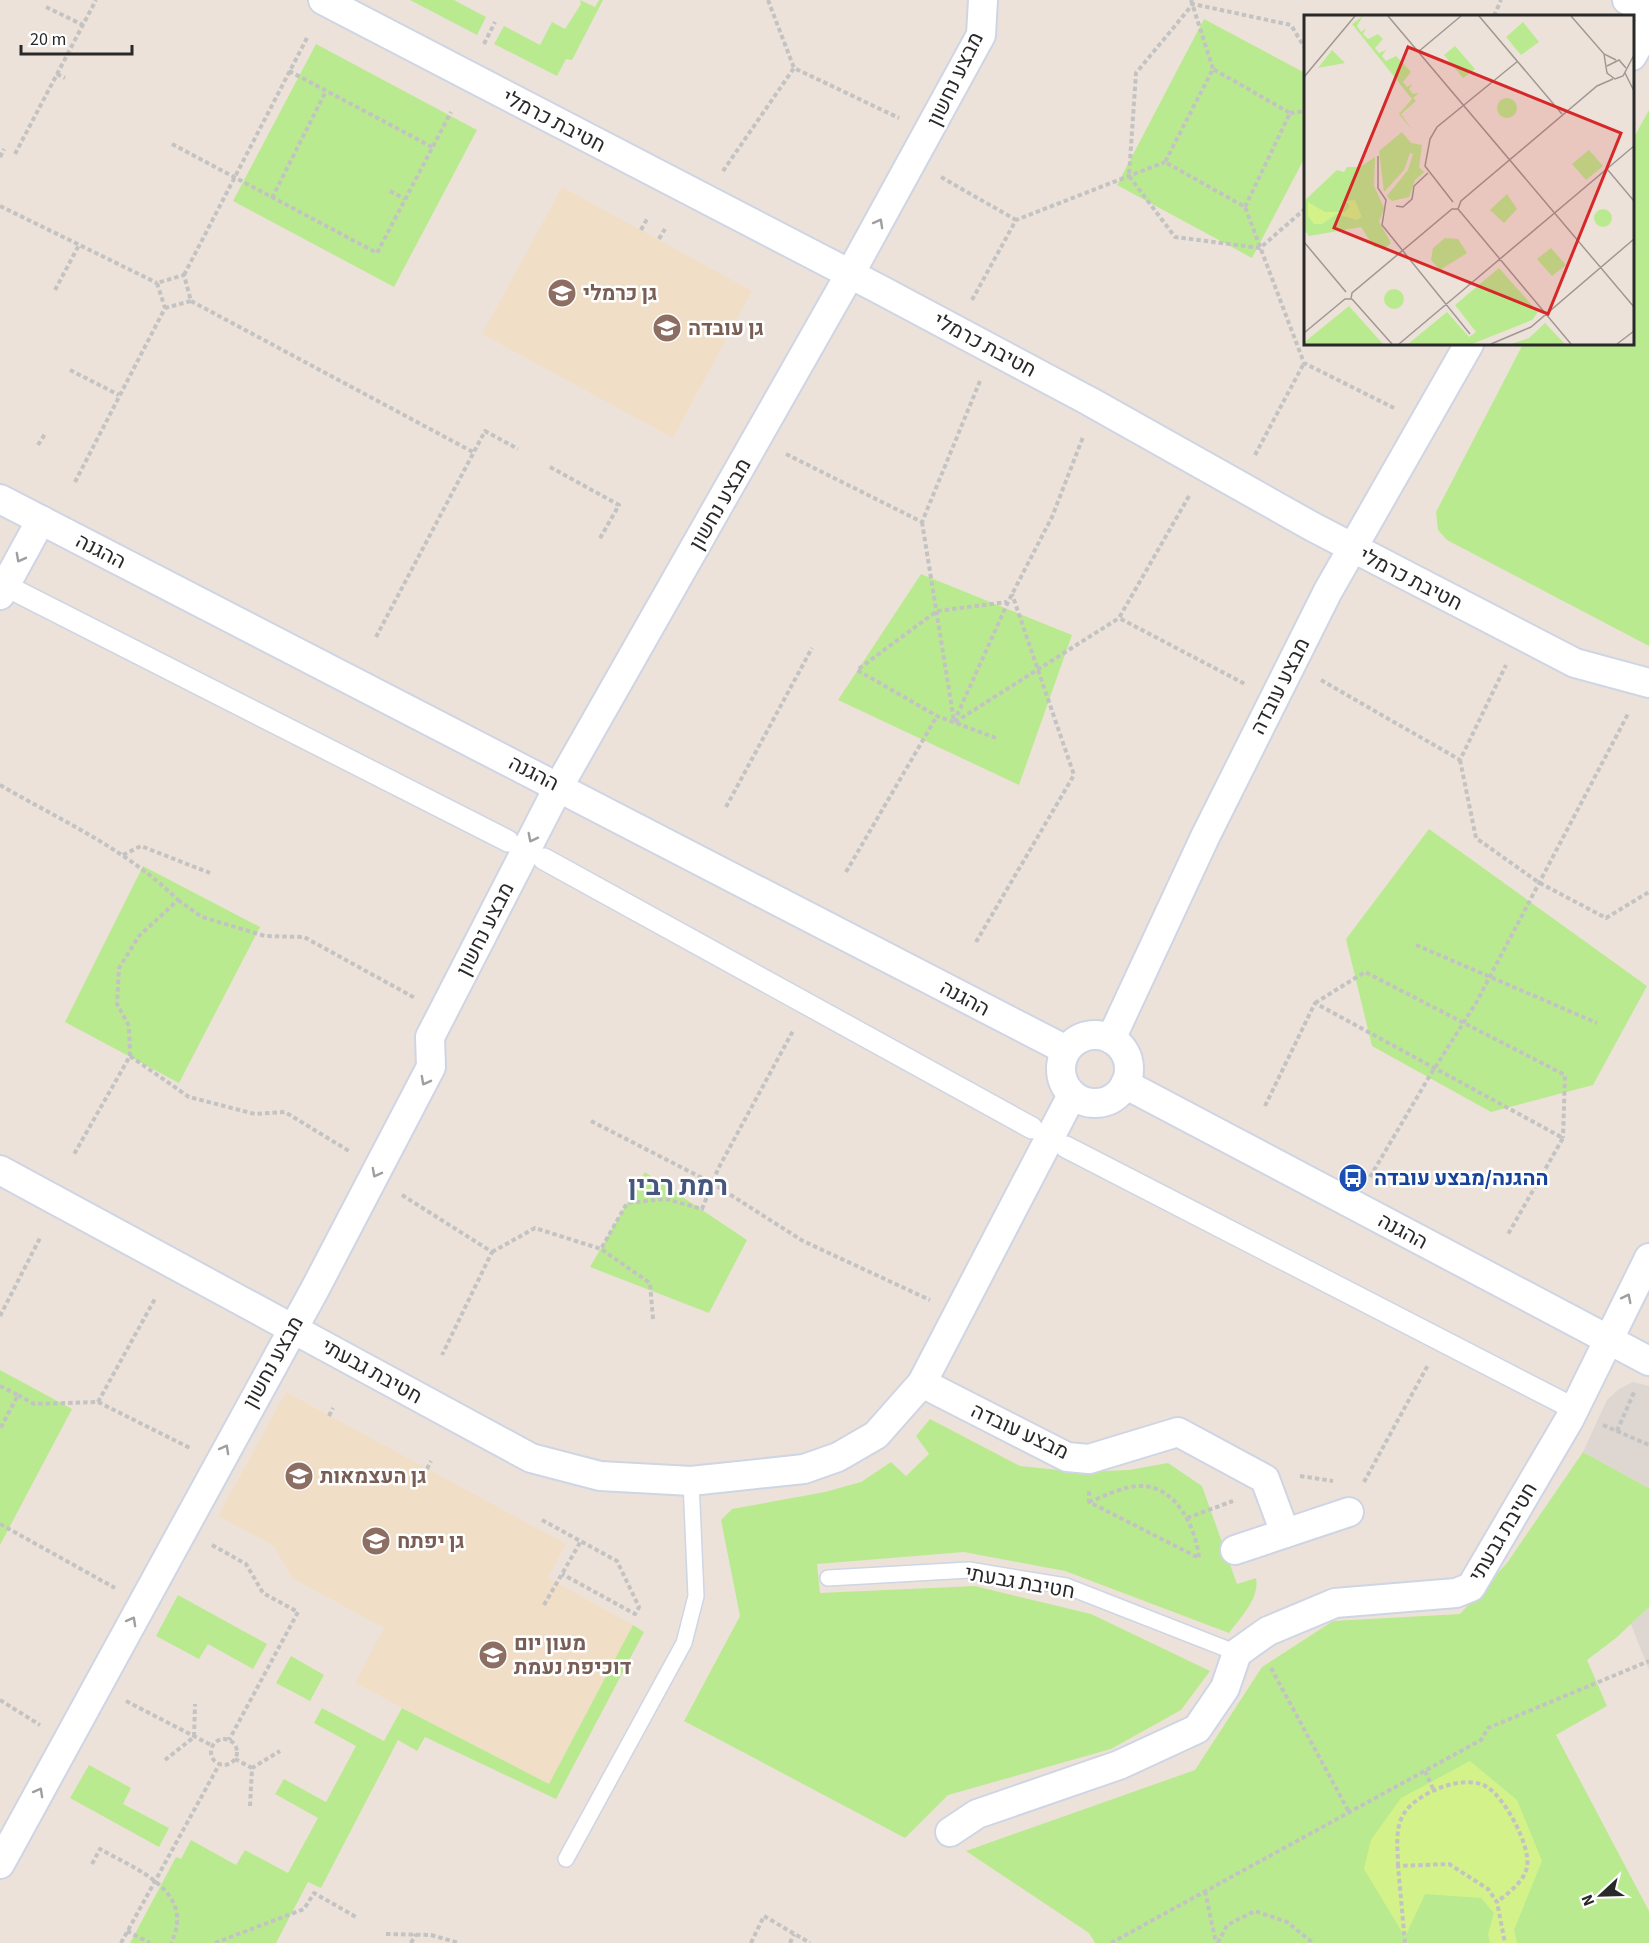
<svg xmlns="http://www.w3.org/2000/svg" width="1649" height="1943" viewBox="0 0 1649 1943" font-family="'Source Sans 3',Heebo,sans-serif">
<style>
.education{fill:#f1dec7}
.green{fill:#baea90}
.pitch{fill:#d4f28a}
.plaza{fill:#ddd6d1}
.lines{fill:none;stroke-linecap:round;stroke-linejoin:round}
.service-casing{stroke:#ced5e4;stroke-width:18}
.pedestrian-casing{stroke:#ced5e4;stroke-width:24}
.minor-casing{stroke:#ced5e4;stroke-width:32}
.path{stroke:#c3c3c3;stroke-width:4;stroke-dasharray:4.5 3;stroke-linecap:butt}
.service{stroke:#fff;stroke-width:15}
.pedestrian{stroke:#fff;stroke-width:21}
.minor{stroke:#fff;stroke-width:28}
.oneway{stroke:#9f9f9f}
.labels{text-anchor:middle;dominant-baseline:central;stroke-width:5;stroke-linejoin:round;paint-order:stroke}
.street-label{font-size:21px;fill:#292929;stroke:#fff}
.education-label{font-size:21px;font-weight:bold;fill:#785e54;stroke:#fff;text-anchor:start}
.transit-label{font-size:21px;font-weight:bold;fill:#164399;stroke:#fff;text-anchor:start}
.district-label{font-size:27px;font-weight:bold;fill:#45577e;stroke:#fff}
.inset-road{fill:none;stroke:#9f9893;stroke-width:1.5}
.view{fill:#d62828;fill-opacity:0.15;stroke:#d62828;stroke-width:3}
.inset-edge{fill:none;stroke:#292929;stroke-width:3}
</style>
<rect width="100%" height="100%" fill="#ede2d9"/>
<g class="education">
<path d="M562,187L752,291L673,438L482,334Z"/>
<path d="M286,1392L566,1544L548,1578L633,1625L549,1784L355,1683L384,1628L292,1578L274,1546L218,1516Z"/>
</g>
<g class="green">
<path d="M410,0H454L486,17L477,35Z"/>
<path d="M580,0L595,7L599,0H603L572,60L566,59L557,76L494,44L504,26L540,45L552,22L565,29L581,4Z"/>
<path d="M1204,19L1305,73V157L1252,258L1117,185Z"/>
<path d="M316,44L477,130L394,287L233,201Z"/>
<path d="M1649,110V646L1447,540L1438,530L1436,512L1523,344H1632L1633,139Z"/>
<path d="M921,574L1072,635L1019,785L838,700Z"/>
<path d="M1429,829L1647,986L1593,1085L1491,1112L1372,1046L1346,939Z"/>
<path d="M143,866L260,927L179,1083L65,1022Z"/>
<path d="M645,1172L747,1240L709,1313L590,1267Z"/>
<path d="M0,1370L72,1409L0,1545Z"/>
<path d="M930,1419L1020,1466L1077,1472L1129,1470L1168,1463L1202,1486L1237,1584L1256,1578C1260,1598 1241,1617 1229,1633L1065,1571L964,1552L817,1564L820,1593L975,1586L1091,1614L1210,1671L1181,1710L1111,1749L948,1795L905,1838L684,1721L740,1616L721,1520L732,1509L825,1492L861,1482L891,1462L906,1476L929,1454L916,1436Z"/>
<path d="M1583,1452L1649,1488V1607L1616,1638L1587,1660L1607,1706L1556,1735L1649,1911V1943H1095L1089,1933L966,1851L1195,1770L1262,1667L1333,1621L1460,1614L1507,1563Z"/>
<path d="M178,1595L267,1644L253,1669L208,1644L199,1659L156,1636Z"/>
<path d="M633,1625L644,1632L556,1799L425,1737L417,1751L398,1740L321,1888L308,1882L276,1943H130L176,1857L181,1859L191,1840L236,1865L245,1850L288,1873L318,1818L275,1794L284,1779L326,1802L356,1746L314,1723L322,1708L384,1741L402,1708L549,1784Z"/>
<path d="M291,1656L324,1675L310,1701L276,1683Z"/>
<path d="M89,1765L131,1788L123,1804L169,1828L159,1847L70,1798Z"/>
</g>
<path class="pitch" d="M1470,1761L1517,1800L1542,1861L1514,1930L1517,1943H1490L1488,1934L1494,1913L1481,1898L1425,1894L1405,1937L1364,1869L1371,1840L1401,1798Z"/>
<g class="plaza">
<path d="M1633,1382L1649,1386V1488L1583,1452L1607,1400L1619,1389Z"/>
<path d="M1649,1607V1670L1631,1624Z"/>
</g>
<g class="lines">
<g class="service-casing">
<g id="service">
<path d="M828,1578L969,1570L1066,1586L1237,1653"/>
<path d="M566,1859L684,1643L696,1596L691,1481"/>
</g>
</g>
<g class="pedestrian-casing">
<g id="pedestrian">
<path d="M16,591L508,841"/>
<path d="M544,859L1032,1128"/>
<path d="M1066,1147L1561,1402"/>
</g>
</g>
<g class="minor-casing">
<g id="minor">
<path d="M323,0L879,289L1089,401L1313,527L1575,663L1649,683"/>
<path d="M1627,0L1649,11"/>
<path d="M1632,56L1649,26"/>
<path d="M0,499L1066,1050"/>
<path d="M0,595L41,520"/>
<circle cx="1095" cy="1069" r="34"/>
<path d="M1111,1039L1205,837L1328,591L1469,344"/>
<path d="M1125,1084L1649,1361"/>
<path d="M0,1170L531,1458L600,1476L691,1481L804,1469L838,1457L876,1435L922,1383L1072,1095"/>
<path d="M922,1383L1067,1457L1089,1459L1178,1432L1265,1479L1285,1533"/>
<path d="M1235,1550L1349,1512"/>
<path d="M950,1832L977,1814L1119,1765L1197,1729L1225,1688L1237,1653L1268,1631L1335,1603L1456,1593L1471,1587L1569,1420L1649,1258"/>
<path d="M0,1864L315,1289L431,1067L430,1037L559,786L850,274L981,35L983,0"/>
</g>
</g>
<g class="path">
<path d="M768,0L794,68"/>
<path d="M1191,0L1213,69"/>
<path d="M46,7L83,25"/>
<path d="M1494,16L1501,0"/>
<path d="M484,44L495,22"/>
<path d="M1306,50L1291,25L1193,4L1136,73L1129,176L1175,237L1260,248L1306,208"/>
<path d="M289,71L432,147"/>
<path d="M57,74L65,78"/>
<path d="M1290,113L1306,111"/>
<path d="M172,144L377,253L451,112"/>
<path d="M15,154L96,0"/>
<path d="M0,157L4,149"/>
<path d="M723,171L794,68L899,118"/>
<path d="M941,177L1016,220"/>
<path d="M390,191L405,199"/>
<path d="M272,198L326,91"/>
<path d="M0,206L157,283"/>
<path d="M1245,207L1290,113L1213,69L1165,162L1245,207L1304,363L1394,408"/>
<path d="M641,230L647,219"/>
<path d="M659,239L665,229"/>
<path d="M184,275L308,36"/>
<path d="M55,290L79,245"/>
<path d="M972,300L1016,220L1165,162"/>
<path d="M191,301L473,452"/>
<path d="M70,370L119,395"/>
<path d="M38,445L45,434"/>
<path d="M786,454L922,522L980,381"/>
<path d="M1255,455L1304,363"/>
<path d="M550,467L619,505L599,540"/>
<path d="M75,482L165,308L157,283L184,275L191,301L165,308"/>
<path d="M1189,496L1119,618L1245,684"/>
<path d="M922,522L954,721"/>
<path d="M376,637L485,431L518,449"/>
<path d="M1321,680L1460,760L1506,665"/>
<path d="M954,722L1008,602L1052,517L1083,437"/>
<path d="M955,722L1119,618"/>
<path d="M996,738L937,716L857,670L937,611L1007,602"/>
<path d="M1460,760L1476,838L1538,882L1606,918L1649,892"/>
<path d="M0,785C62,821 126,849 178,900L139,936L119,968L117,1004L129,1026L130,1056L73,1156"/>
<path d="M726,807L812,648"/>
<path d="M123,855L141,846L210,873"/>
<path d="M846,872L937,716"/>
<path d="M178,900L202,917L265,936L304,937L415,998"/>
<path d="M976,942L1074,775L1012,594"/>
<path d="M1416,945L1597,1023"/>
<path d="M1315,1003L1365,972L1565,1075L1563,1138"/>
<path d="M130,1056L189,1097L255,1114L285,1112L349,1151"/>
<path d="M1265,1106L1315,1003L1563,1138L1507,1236"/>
<path d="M591,1121L712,1183L803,1241L930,1300"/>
<path d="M1370,1177L1429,1077L1476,1003L1629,712"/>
<path d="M402,1195L492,1252L442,1355"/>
<path d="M492,1252L535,1228L601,1249"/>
<path d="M0,1316L41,1236"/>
<path d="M653,1319L650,1283L601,1249L627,1203L666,1199L702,1209L718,1169L794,1029"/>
<path d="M0,1386L18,1395L0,1429"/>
<path d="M18,1395L34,1404L98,1402L190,1448"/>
<path d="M98,1402L156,1297"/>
<path d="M329,1416L333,1408"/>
<path d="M1603,1425L1649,1445"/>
<path d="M1617,1431L1635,1390"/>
<path d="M427,1469L431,1461"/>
<path d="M1300,1476L1333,1481"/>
<path d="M1364,1482L1428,1365"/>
<path d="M1089,1502C1105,1496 1125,1485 1143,1486C1177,1488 1196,1528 1199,1558L1089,1502V1491"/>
<path d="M1187,1518L1233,1501"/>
<path d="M542,1520L617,1561L639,1607L635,1614L562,1574"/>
<path d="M0,1524L115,1588"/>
<path d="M212,1545L246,1564L263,1593L298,1612L229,1740"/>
<path d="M544,1605L581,1541"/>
<path d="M1271,1668L1349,1812"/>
<path d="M0,1700L40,1725"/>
<path d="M126,1701L213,1746"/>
<circle cx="224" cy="1752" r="13"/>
<path d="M235,1759L252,1768"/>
<path d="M165,1760L194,1737L195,1704"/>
<path d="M1425,1771L1434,1791"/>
<path d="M250,1806L252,1768L280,1751"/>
<path d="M92,1864L100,1849C135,1869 197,1891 171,1943"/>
<path d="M1398,1866C1398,1849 1394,1827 1405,1812C1419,1792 1465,1773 1487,1787C1505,1798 1531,1846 1527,1867C1524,1882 1508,1893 1497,1902"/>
<path d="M1205,1891L1216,1943"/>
<path d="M127,1931L150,1943"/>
<path d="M386,1934L431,1935L459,1943"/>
<path d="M121,1943L220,1763"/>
<path d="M215,1943L304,1909L314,1893L356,1917"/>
<path d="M411,1943L416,1934"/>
<path d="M751,1943L764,1916L810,1943"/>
<path d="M790,1943L794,1934"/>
<path d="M1111,1943L1481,1740L1488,1728L1649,1661"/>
<path d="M1218,1943L1227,1925L1255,1911L1287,1922L1313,1943"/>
<path d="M1405,1943L1398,1866L1449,1864L1488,1889L1497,1902L1505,1943"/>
</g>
<use href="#service" class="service"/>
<use href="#pedestrian" class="pedestrian"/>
<use href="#minor" class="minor"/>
</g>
<defs><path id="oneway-chevron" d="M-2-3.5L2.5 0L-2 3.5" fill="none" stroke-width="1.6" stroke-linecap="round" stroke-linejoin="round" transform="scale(1.5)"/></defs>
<g class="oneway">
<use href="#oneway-chevron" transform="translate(879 223) rotate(-61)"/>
<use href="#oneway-chevron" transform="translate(20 558) rotate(118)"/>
<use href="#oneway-chevron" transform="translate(532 838) rotate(117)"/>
<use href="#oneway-chevron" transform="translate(425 1081) rotate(118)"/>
<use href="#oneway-chevron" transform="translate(376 1173) rotate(118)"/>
<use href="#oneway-chevron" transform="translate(1627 1298) rotate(-63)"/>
<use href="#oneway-chevron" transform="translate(225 1449) rotate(-61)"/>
<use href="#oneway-chevron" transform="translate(132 1621) rotate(-61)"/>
<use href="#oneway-chevron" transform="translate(39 1792) rotate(-61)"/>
</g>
<defs>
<g id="school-disc" transform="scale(1.5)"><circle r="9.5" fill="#8d6e63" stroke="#fff"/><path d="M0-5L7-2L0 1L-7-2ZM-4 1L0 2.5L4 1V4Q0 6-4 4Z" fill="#fff"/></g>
<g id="bus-disc" transform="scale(1.5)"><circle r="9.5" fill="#1a4fb4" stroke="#fff"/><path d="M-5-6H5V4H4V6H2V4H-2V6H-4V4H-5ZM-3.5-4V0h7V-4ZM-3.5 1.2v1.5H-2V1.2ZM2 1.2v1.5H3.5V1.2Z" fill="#fff"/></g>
</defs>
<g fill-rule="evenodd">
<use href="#school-disc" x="562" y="293"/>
<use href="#school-disc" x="667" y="328"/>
<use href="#bus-disc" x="1353" y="1178"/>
<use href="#school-disc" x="299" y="1476"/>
<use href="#school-disc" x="376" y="1541"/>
<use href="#school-disc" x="493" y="1655"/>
</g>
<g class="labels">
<g class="street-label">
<text transform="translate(955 79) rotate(-64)">מבצע נחשון</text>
<text transform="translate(554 121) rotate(27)">חטיבת כרמלי</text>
<text transform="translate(985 345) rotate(28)">חטיבת כרמלי</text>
<text transform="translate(720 504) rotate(-60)">מבצע נחשון</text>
<text transform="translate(101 551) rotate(27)">ההגנה</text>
<text transform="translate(1411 579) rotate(27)">חטיבת כרמלי</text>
<text transform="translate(1280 686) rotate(-63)">מבצע עובדה</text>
<text transform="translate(534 773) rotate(27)">ההגנה</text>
<text transform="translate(485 929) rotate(-63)">מבצע נחשון</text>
<text transform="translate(965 998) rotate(28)">ההגנה</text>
<text transform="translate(1403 1231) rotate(28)">ההגנה</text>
<text transform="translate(273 1362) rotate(-61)">מבצע נחשון</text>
<text transform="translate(372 1371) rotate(29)">חטיבת גבעתי</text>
<text transform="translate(1020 1431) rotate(25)">מבצע עובדה</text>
<text transform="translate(1503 1532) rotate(-59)">חטיבת גבעתי</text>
<text transform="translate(1020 1582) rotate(10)">חטיבת גבעתי</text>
</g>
<g class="education-label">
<text x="583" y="293">גן כרמלי</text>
<text x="688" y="328">גן עובדה</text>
<text x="320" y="1476">גן העצמאות</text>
<text x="397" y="1541">גן יפתח</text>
<text x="514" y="1643">מעון יום<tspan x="514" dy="24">דוכיפת נעמת</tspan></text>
</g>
<g class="transit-label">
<text x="1374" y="1178">ההגנה/מבצע עובדה</text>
</g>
<g class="district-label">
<text x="678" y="1186">רמת רבין</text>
</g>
</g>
<g transform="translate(1304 15)">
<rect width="330" height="330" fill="#ede2d9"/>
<path d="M59,1L53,11L57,17L62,13L59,19L64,24L74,19L79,24L71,33L75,38L82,35L78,41L82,46L92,41L107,57L99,67L103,72L108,69L105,74L109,79L115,78L109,83L112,86L97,99L109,116L95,99L108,84L48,9ZM219,7L235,27L217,40L202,22ZM151,31L171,54L159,63L140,40ZM28,35L41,48L14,53ZM193 93a10 10 0 1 1 20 0a10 10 0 1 1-20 0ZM98,117L107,128L118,130L115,152L120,157L111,165L105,182L88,186L83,181L104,155L109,139L106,138L100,155L80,177L75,136ZM285,135L299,151L282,165L268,149ZM71,142L70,171L80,193L75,207L87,228L81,233L70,232L57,212L5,221L0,215V186L33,155L40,157L43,152H56ZM203,179L213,194L200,208L186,195ZM290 203a9 9 0 1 1 18 0a9 9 0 1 1-18 0ZM141,223L154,224L163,238L136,255L127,245L129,233ZM247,233L262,250L248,261L233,244ZM195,253L234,297L228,305L168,329H104L143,297L165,322L172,317L151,290ZM80 284a10 10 0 1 1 20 0a10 10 0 1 1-20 0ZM45,291L79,329H0L3,325ZM241,308L261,329H207L225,323Z" fill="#baea90"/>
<path d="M51,185L58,202L52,205L33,199L18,209H10L4,201V187L21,197H41L46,191L42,186Z" fill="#d4f28a"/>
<path class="inset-road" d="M84,1L330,292M175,1L258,99M267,1L300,39L312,45M114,37L157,1M300,39L303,58L311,64L319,61L330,40M303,51L315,45L322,53M321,58L330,76M0,62L51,1M74,141V173L82,185L78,210L166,319M303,154L330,186M149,187L121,151L126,124L133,112L214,46M92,191L99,192L108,184L110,171L124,158M154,194L267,329M0,227L42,277M48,284L88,329M0,318L41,284H47L48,278L148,194H154L157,186L293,71L309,64M95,329L330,131M187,329L227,312L330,224M313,329L330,316"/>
<path class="view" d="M104,32L317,118L244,299L30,213Z"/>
<rect width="330" height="330" class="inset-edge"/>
</g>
<g transform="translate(1601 1895) rotate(248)" stroke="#ffffff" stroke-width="4.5" paint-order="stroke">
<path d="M0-4.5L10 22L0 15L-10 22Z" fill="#292929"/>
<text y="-9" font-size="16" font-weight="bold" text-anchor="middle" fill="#292929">N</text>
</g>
<path d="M21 45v9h111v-9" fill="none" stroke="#292929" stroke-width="3"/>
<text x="30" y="45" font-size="18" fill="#292929" stroke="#ffffff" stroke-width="4.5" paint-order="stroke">20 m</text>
</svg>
